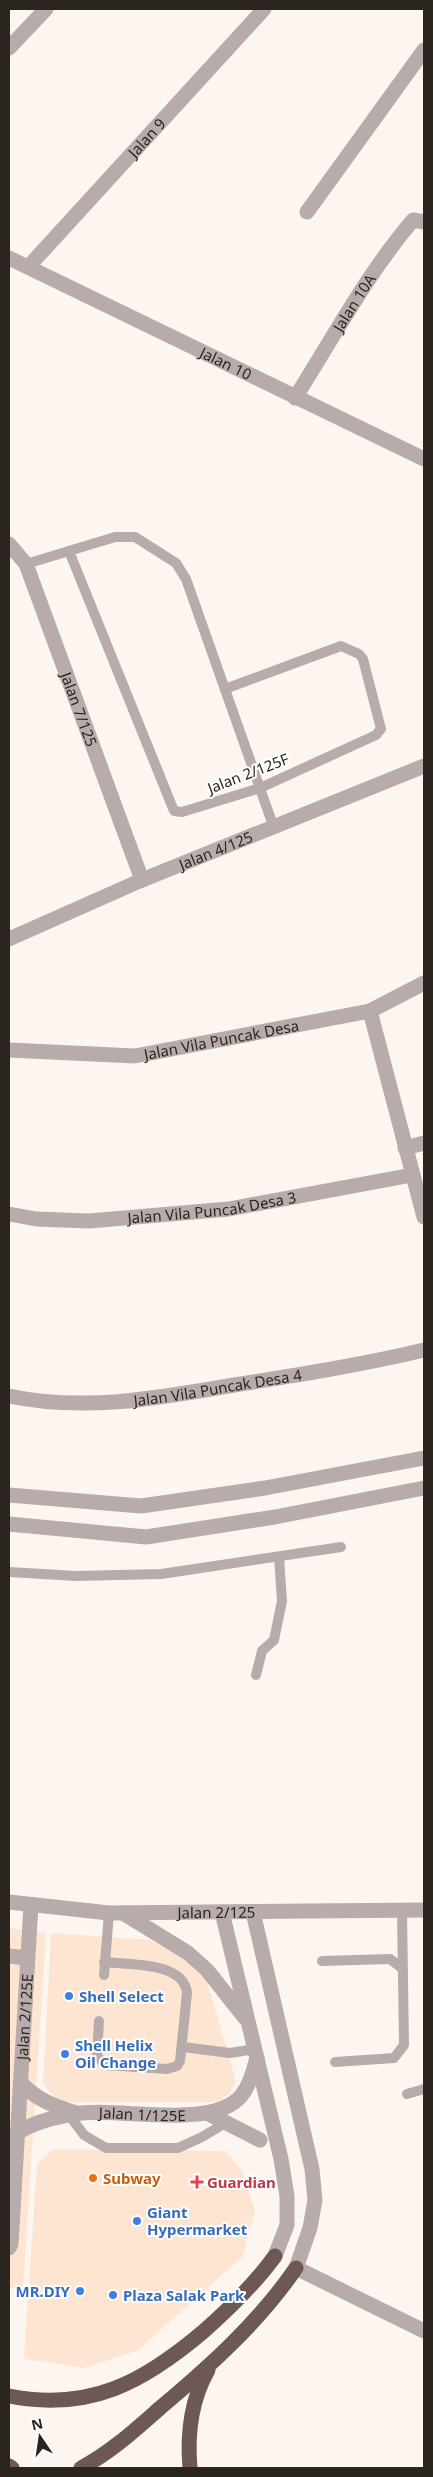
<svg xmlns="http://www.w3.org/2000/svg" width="433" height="2477" viewBox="0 0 433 2477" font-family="'Noto Sans',sans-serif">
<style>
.built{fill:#fee5d1}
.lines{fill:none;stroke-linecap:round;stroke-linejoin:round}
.service{stroke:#b7acab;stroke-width:10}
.minor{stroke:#b7acab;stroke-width:15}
.tertiary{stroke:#b7acab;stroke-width:15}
.motorway{stroke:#6d5855;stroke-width:15}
.shop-dot{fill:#3f7fe0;stroke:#fff;stroke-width:2}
.food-dot{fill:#e8710a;stroke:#fff;stroke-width:2}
.health-dot{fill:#e0444e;stroke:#fff;stroke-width:2}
.labels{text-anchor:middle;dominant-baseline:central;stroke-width:4;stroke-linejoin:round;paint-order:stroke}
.street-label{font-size:15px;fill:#2b251f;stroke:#fff}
.shop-label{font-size:15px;font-weight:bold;fill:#366cbe;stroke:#fff;text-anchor:start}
.food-label{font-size:15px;font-weight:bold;fill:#c56008;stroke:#fff;text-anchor:start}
.health-label{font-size:15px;font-weight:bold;fill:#be3a42;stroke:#fff;text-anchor:start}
</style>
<rect width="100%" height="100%" fill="#fdf6f0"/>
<g class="built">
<path d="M9,1928L46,1933L23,2289L9,2288Z"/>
<path d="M51,1933L150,1940L184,1958L207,1981L236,2081L228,2095L217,2102H59L43,2084Z"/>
<path d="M53,2149L225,2151L241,2169L255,2211L243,2256L137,2351L84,2368L24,2359L37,2164Z"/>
</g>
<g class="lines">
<g class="service">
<path d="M69,551L174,811L182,812L260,788L376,735L381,729L363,659L359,654L341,646L225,689"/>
<path d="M26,564L115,537H135L176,563L186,579L274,828"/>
<path d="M9,1572L76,1576L161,1574L341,1547"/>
<path d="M256,1675L262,1651L274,1640L282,1601L279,1557"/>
<path d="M322,1961L390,1959L403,1969"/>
<path d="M104,1975L109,1913"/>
<path d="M99,2021L97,2056L105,2065L167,2069L177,2066L180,2061L187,1993C184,1961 127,1965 104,1962"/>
<path d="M183,2047L230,2053L255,2049"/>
<path d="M335,2062L394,2058L404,2045L402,1910"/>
<path d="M407,2094L424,2089"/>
<path d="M69,2115L84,2135L106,2148H178L202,2137L227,2122"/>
</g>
<g class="minor">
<path d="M9,48L46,9"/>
<path d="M307,212L424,50"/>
<path id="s1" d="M295,398C333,338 367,274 413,220L424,222"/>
<path id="s2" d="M9,544L26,564L142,880"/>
<path d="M370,1011L424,1217"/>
<path id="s3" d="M9,1050L135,1056L370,1011L424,983"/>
<path d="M405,1148L424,1143"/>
<path id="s4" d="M9,1214L36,1219L89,1221L229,1209L412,1175"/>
<path id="s5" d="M9,1396C84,1412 159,1398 234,1385C298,1375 361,1365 424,1350"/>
<path d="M9,1495L141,1506L265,1488L424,1458"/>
<path d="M9,1524L146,1537L275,1517L424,1488"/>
<path d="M9,1956L27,1958"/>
<path d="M21,2083C37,2100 54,2106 76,2113"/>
<path d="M209,2114L260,2140"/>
<path id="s6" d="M17,2133C34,2122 55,2117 74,2114C117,2106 211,2131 241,2096C250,2085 253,2071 257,2058"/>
<path id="s7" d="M9,2248L11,2244L31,1905"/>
<path d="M296,2268L424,2331"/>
</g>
<g class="tertiary">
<path id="s8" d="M9,258L424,459"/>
<path id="s9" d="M29,266L264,9"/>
<path id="s10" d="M9,939L142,880L424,766"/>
<path id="s11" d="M9,1902L109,1913L424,1910"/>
<path d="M222,1912L281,2159L287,2196V2225L275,2256"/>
<path d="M253,1912L312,2169L315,2200L310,2228L296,2268"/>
<path d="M123,1913L188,1953L207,1970L245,2018"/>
</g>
<g class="motorway">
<path d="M9,2396C90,2412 144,2382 204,2331C230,2308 254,2285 275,2256"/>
<path d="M9,2466L12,2468"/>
<path d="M81,2468C111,2452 135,2430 160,2408C210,2366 259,2322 296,2268"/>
<path d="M190,2468C187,2434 191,2400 208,2370"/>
</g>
</g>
<g class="shop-dot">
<circle cx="69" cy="1996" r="5"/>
<circle cx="65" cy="2054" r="5"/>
<circle cx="137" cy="2221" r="5"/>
<circle cx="80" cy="2291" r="5"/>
<circle cx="113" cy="2295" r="5"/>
</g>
<circle class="food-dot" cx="93" cy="2178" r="5"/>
<path class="health-dot" d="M194.5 2174.5h5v5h5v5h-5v5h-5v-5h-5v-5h5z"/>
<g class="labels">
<g class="street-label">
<text stroke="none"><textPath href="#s9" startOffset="174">Jalan 9</textPath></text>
<text stroke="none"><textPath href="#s1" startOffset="112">Jalan 10A</textPath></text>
<text stroke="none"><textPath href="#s8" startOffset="241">Jalan 10</textPath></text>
<text stroke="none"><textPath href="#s2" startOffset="181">Jalan 7/125</textPath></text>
<text transform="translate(248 773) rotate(-21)">Jalan 2/125F</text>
<text stroke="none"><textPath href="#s10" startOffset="225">Jalan 4/125</textPath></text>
<text stroke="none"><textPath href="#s3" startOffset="214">Jalan Vila Puncak Desa</textPath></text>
<text stroke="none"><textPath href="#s4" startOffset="204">Jalan Vila Puncak Desa 3</textPath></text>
<text stroke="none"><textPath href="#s5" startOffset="210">Jalan Vila Puncak Desa 4</textPath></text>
<text stroke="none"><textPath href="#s11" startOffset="208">Jalan 2/125</textPath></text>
<text stroke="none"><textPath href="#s7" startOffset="232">Jalan 2/125E</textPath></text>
<text stroke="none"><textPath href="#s6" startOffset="129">Jalan 1/125E</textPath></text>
</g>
<g class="shop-label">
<text x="79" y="1996">Shell Select</text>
<text x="75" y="2045">Shell Helix<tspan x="75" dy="17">Oil Change</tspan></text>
<text x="147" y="2212">Giant<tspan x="147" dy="17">Hypermarket</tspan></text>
<text x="70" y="2291" text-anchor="end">MR.DIY</text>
<text x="123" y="2295">Plaza Salak Park</text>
</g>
<g class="food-label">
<text x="103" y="2178">Subway</text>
</g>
<g class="health-label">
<text x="207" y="2182">Guardian</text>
</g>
</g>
<rect width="433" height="2477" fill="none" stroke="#2b251f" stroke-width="20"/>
<g transform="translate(40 2437) rotate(347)" stroke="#ffffff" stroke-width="4" paint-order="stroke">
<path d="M0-4L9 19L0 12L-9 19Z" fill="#2b251f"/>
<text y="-8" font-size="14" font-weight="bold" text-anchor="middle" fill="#2b251f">N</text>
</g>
</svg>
